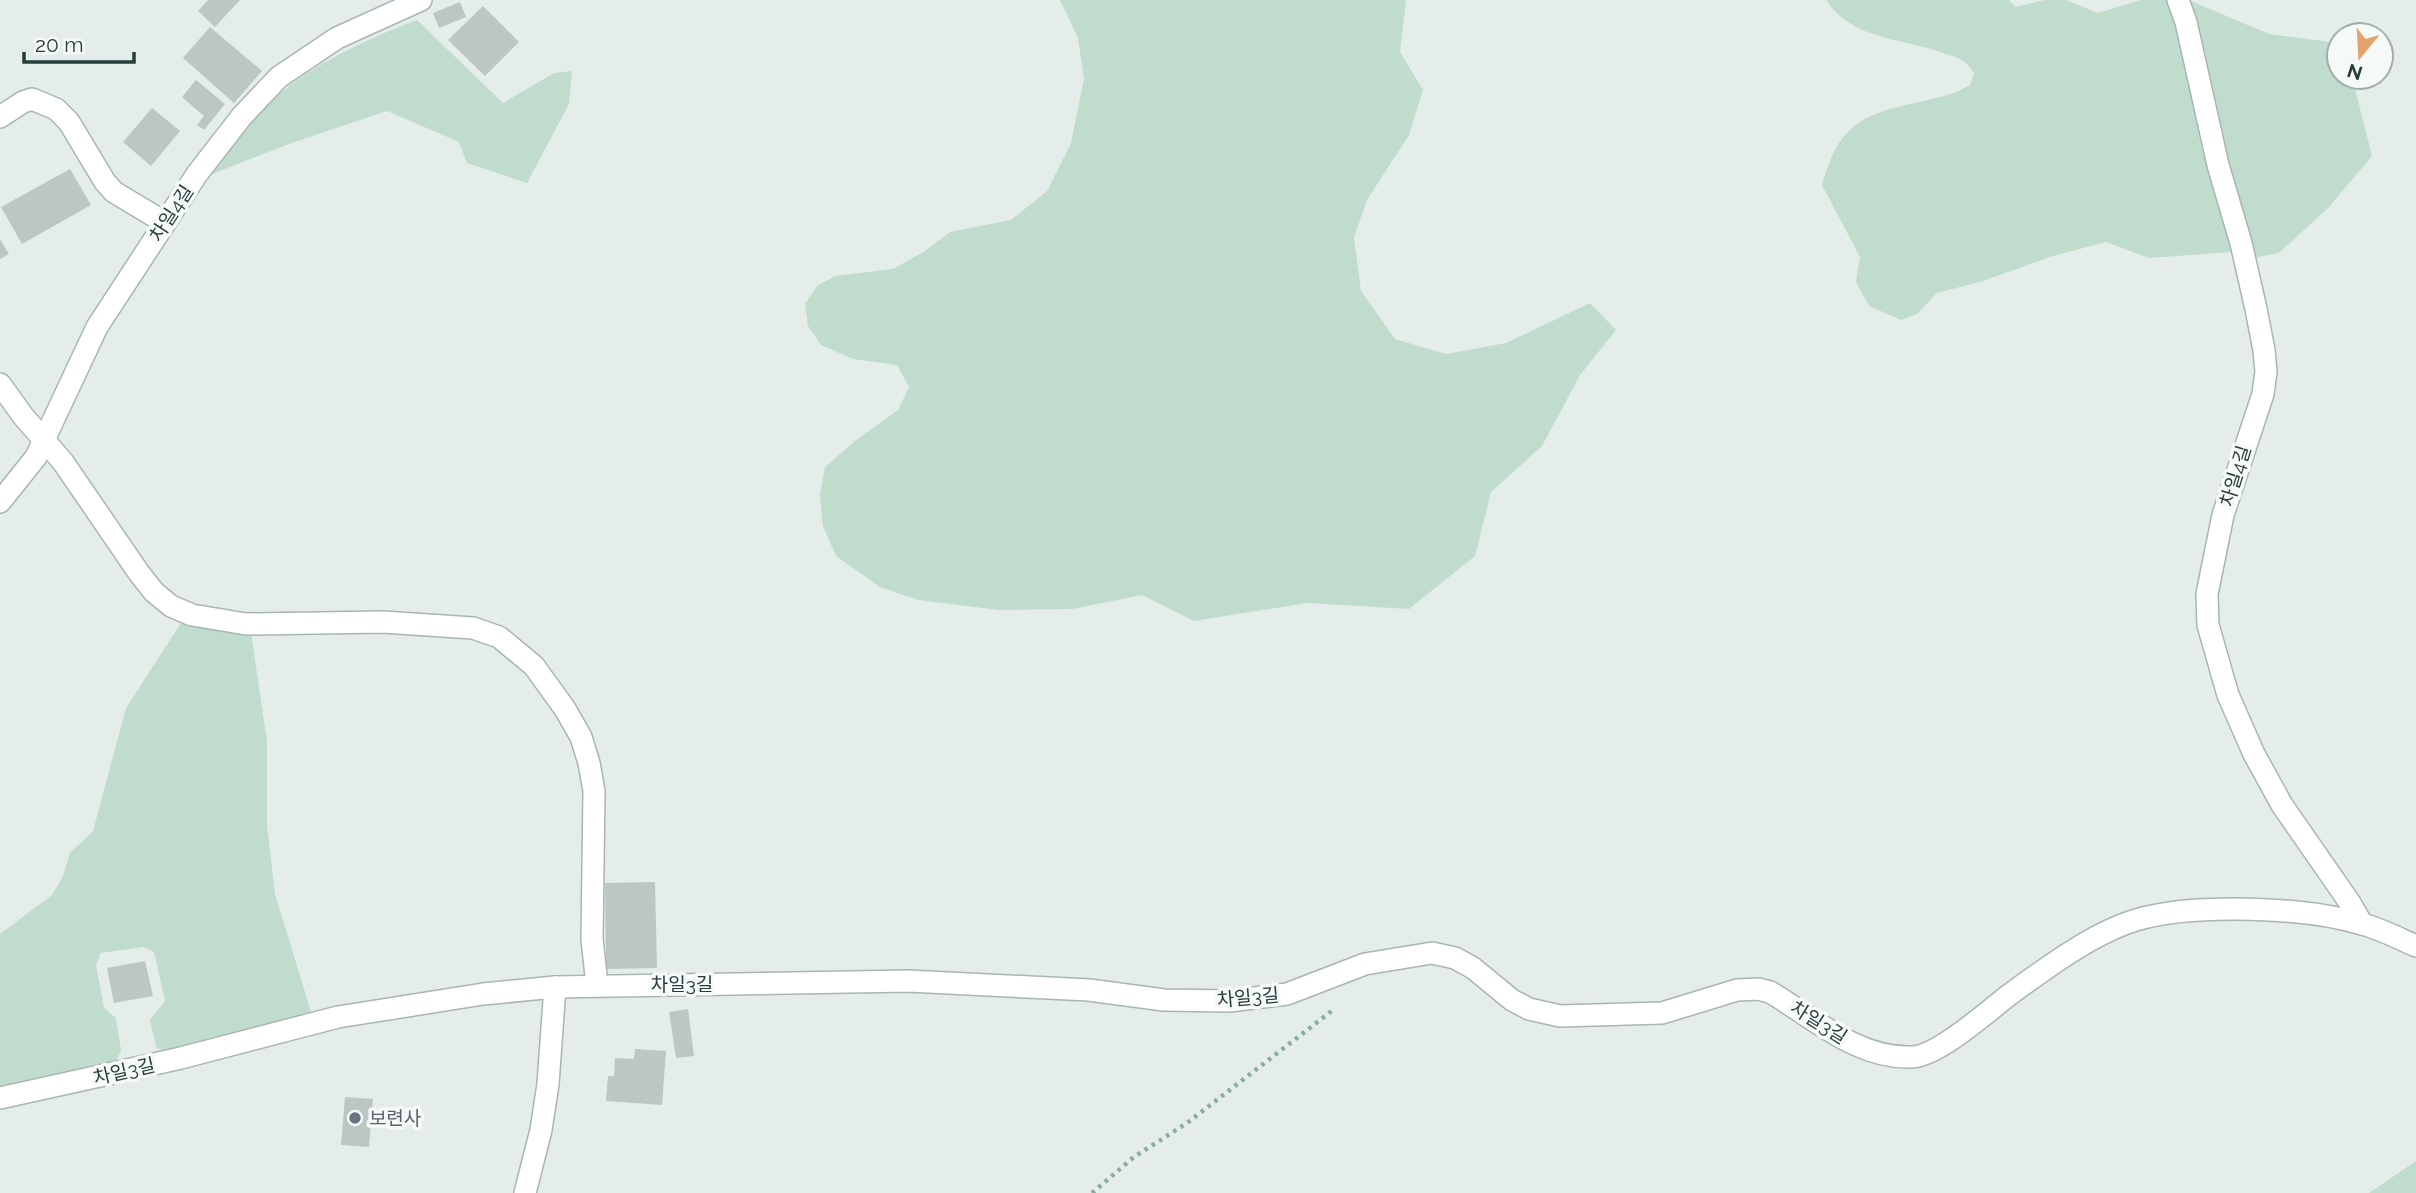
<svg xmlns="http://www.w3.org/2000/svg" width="2416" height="1193" viewBox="0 0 2416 1193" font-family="Raleway,'Noto Sans KR',sans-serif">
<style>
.green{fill:#c0dccd}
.building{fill:#bac7c4}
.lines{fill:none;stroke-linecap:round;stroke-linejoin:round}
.street-casing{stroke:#a8b5b3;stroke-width:24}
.path{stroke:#88ada9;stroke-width:4.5;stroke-dasharray:3.5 5;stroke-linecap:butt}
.street{stroke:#fff;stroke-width:21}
.worship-dot{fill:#6b7280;stroke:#f5f9f8;stroke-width:2.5}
.labels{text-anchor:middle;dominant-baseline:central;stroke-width:7;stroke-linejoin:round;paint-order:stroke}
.street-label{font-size:19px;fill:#253d3b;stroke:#f5f9f8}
.worship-label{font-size:19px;fill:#5b616d;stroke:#f5f9f8;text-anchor:start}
</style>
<rect width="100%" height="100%" fill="#e5edeb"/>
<g class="green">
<path d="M1060,0H1406L1400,52L1423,90L1409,135L1367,200L1354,237L1361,291L1395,339L1446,354L1506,343L1590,303L1616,330L1580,375L1542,446L1491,492L1475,556L1409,609L1307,603L1194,621L1142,595L1072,609L999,610L918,600L880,587L836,556L823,526L820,494L825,467L855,441L898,410L909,387L897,365L853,359L821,345L808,326L805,304L817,286L835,276L893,269L925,251L950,232L1011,220L1047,191L1071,143L1084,79L1078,38Z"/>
<path d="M1826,0H2009L2015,7L2045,0H2066L2098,13L2140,0H2168L2177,21L2202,149L2232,252L2149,258L2106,242L2053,256L1983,281L1937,293L1917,314L1901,320L1869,306L1856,282L1860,257L1822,185C1840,121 1864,114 1924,101C1940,97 1956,94 1970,85L1974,73C1971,69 1967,63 1963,61C1958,57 1949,55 1943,53C1902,38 1852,40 1826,0Z"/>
<path d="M2189,0L2269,34L2331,42L2339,54V77H2352L2372,156L2328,208L2279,253L2253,258L2227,163Z"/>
<path d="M417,20L503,103L554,73L572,71L569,104L527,183L467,163L459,142L387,111L286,145L205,177C221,158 236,137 253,119C298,70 357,43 417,20Z"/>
<path d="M183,620L251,633L267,741V825L275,894L312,1015L164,1051L156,1047L150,1020L165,1001L154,952L144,947L101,953L96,965L104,1008L116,1018L121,1050L116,1061L68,1074L0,1088V934L52,895L63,876L70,853L93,831L126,708Z"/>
<path d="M2416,1161V1193H2369Z"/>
</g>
<g class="building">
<path d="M208,0H240L215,27L198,11Z"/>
<path d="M460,2L466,17L439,28L433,13Z"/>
<path d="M483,6L519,42L485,76L448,40Z"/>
<path d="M210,27L262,71L234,103L183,58Z"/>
<path d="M196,80L225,104L204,130L197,125L204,116L182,97Z"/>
<path d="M152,108L180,131L151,166L123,142Z"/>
<path d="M70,169L91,205L22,244L1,207Z"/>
<path d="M0,239L9,254L0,259Z"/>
<path d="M655,882L657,968L606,969L605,883Z"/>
<path d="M145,961L153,996L114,1003L107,968Z"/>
<path d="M688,1009L694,1056L676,1058L669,1012Z"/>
<path d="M635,1049L666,1051L662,1105L606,1101L608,1076H614L615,1058L634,1059Z"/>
<path d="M345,1097L373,1099L369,1147L341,1145Z"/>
</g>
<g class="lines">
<g class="street-casing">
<g id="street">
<path d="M2178,0L2186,22L2218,165L2241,243L2256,309L2264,350L2266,372L2263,394L2223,515L2207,594L2208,625L2228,695L2254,754L2282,805L2350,903L2362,924"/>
<path d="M0,117L23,102L32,99L56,109L69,122L105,182L114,192L164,222"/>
<path d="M0,384L23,416L63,462L139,573L154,592L171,606L192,615L246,624L383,622L473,628L499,637L534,666L565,709L581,737L589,763L594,791L592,939L597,985"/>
<path d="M0,502L36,457L97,327L197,174L242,116L279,77L337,38L421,0"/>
<path d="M0,1098L181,1058L338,1017L483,994L555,987L908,981L1089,990L1164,1000L1229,1001L1287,994L1365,964L1432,953L1455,958L1473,968L1512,1000L1529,1009L1560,1016L1662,1013L1737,990L1758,989L1770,992C1814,1018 1857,1059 1912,1057C1938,1056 1987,1012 2009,995C2046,968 2093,933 2136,920C2194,903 2305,907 2362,924C2381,929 2398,938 2416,946"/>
<path d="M525,1193L541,1130L548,1084L555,987"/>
</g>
</g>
<path class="path" d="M1092,1193L1134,1157L1187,1123L1333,1010"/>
<use href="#street" class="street"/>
</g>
<circle class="worship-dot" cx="355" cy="1118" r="7"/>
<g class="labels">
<g class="street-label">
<text transform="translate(171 213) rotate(-57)">차일4길</text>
<text transform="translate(2235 476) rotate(-73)">차일4길</text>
<text x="682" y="984">차일3길</text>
<text transform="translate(1248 997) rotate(-5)">차일3길</text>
<text transform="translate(1819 1022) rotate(32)">차일3길</text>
<text transform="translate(124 1071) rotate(-13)">차일3길</text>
</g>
<g class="worship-label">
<text x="369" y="1118">보련사</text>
</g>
</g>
<g transform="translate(2360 56) rotate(198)"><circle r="33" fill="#f5f9f8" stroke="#a2aeac" stroke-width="2"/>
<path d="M0-5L12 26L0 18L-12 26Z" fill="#e5a26a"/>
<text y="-10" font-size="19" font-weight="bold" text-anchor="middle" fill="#253d3b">N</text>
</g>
<path d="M24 52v10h110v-10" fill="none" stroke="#253d3b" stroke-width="3.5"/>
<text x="35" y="52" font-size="21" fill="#253d3b" stroke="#f5f9f8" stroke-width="5" paint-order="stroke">20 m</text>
</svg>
